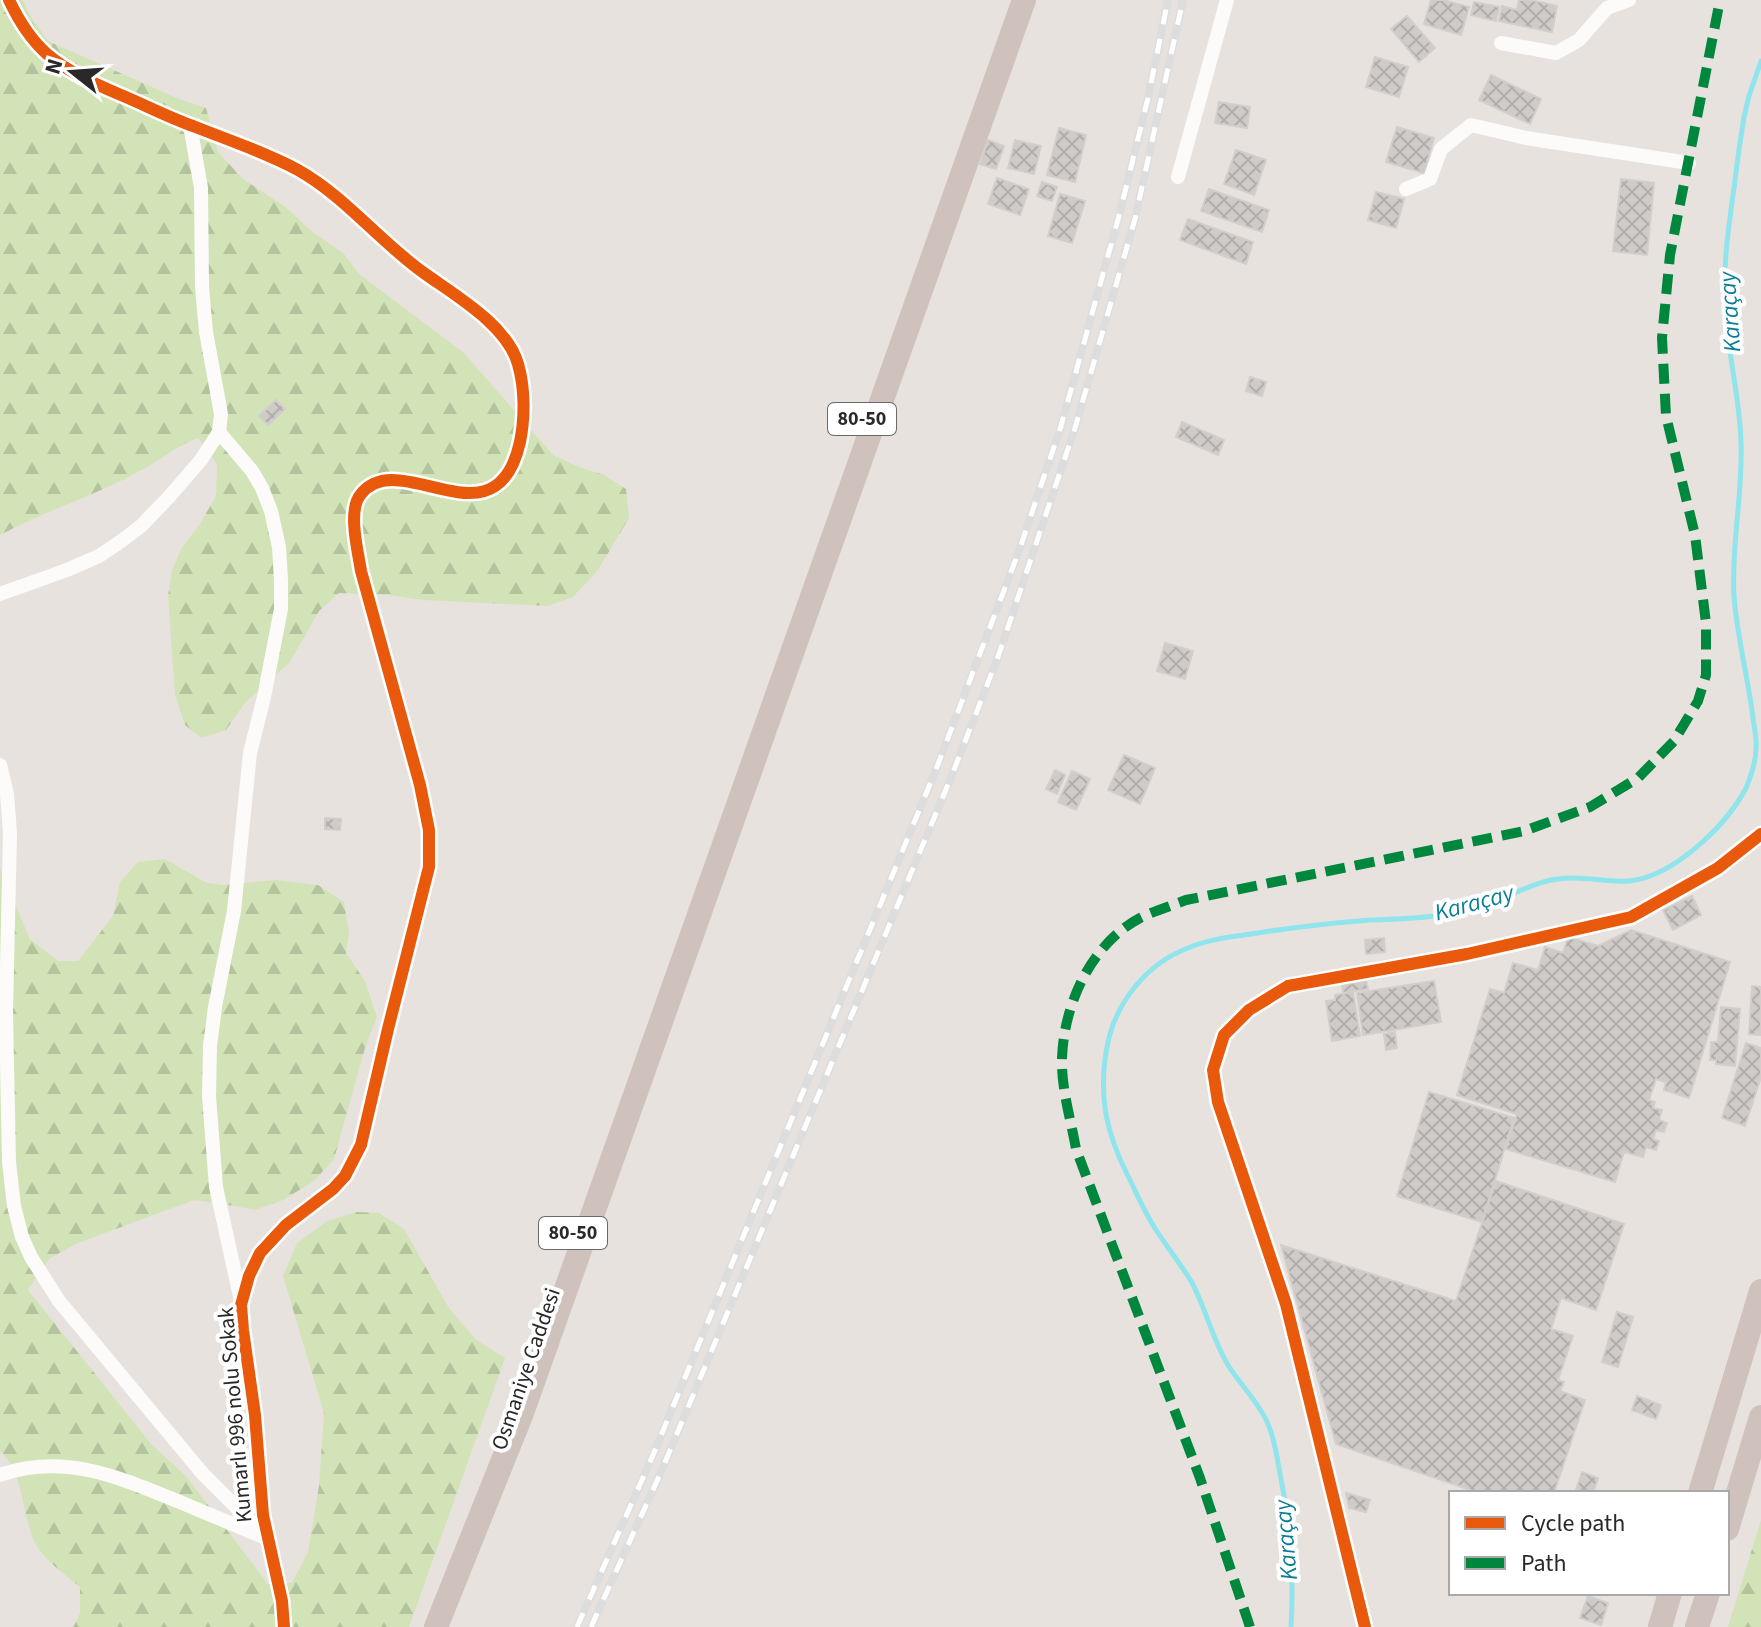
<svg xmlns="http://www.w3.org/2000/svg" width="1761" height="1627" viewBox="0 0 1761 1627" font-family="'Source Sans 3',sans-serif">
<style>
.forest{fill:url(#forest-firs)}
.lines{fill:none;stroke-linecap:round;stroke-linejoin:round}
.stream{stroke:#90e4eb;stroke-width:5}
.building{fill:url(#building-cross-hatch);stroke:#d3cecb;stroke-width:2}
.street{stroke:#fcfbfa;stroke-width:14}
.highway{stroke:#cfc1bb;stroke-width:24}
.rail-casing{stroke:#ddddde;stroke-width:8}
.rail{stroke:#fff;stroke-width:5;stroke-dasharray:15;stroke-linecap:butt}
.quiet{stroke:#00873e;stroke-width:10;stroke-dasharray:20 10;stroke-linecap:butt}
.cycleway-casing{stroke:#fff;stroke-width:17}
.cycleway{stroke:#e8590c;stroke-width:12}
.labels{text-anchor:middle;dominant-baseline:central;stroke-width:8;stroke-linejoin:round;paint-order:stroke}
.shield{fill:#fff;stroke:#696969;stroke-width:2}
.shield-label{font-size:20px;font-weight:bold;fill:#292929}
.street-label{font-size:22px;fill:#292929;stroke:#fff}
.water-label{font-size:24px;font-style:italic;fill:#0b7e95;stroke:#fff}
</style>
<defs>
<pattern id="forest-firs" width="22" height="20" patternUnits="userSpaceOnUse" patternTransform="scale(2)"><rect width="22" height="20" fill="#d1e3b7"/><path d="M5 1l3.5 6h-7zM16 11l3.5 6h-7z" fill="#b3c39d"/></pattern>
<pattern id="building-cross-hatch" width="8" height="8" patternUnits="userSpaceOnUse" patternTransform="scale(2)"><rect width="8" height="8" fill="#cecbc8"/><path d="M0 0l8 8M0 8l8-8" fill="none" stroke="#b1aeac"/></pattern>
</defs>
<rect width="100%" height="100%" fill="#e8e2df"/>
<g class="forest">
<path d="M0,0H23L29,14L48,41L179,99L206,108L218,152L243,179L287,208L310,230L344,254L359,274L464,353L553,455L579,467L604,475L626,489L629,518L598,570L573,597L548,606L423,600L388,595L339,593L319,611L290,662L244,704L226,730L201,738L185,725L175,695L168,596L172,570L181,549L200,524L216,496L217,464L198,438C176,446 159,461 138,472C94,496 45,511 0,535Z"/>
<path d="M165,859L207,883L224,885L276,880L318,885L344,902L349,932L346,953L365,981L377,1017L365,1048L334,1159L314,1181L283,1200L255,1210L235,1206L194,1200L78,1243L50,1258L28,1290L152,1445L186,1476L268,1584L292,1583L308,1552L319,1486L324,1413L283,1276L297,1243L327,1221L357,1212L379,1213L404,1229L449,1308L475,1339L505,1358L409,1627H73L80,1613V1587C67,1576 43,1559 35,1543C22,1516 24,1472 0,1451V869L30,939L58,961H78L113,916L120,882L138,862Z"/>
<path d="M1761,1520V1627H1728Z"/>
</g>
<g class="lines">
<path class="stream" d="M1291,1627C1294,1575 1291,1525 1280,1474C1277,1457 1275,1440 1268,1424C1259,1402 1241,1386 1228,1365C1212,1339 1206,1308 1191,1281C1180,1263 1167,1247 1156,1230C1145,1213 1137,1194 1128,1176C1106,1133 1098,1095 1107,1047C1115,1003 1146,964 1188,948C1209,939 1235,936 1258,933C1295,927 1332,923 1370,920C1394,919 1417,919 1441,915C1464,911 1488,905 1510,895C1526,888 1541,881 1558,879C1583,875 1605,883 1629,881C1673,877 1727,825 1746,788C1751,776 1756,762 1756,748C1757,738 1754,728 1753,718C1748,677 1737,637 1734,596C1731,545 1743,494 1741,443C1740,395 1726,348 1725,300C1723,263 1729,225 1734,188C1737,164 1740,141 1744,117L1749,96L1761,61"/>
</g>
<g class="building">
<path d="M1431,0H1443L1469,7L1461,35L1424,24Z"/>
<path d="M1519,0H1531L1557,6L1552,32L1499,21L1502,6L1517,10Z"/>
<path d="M1474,2L1499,7L1496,21L1471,15Z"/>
<path d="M1407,16L1435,48L1419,62L1391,29Z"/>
<path d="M1375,57L1408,67L1399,97L1366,87Z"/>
<path d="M1491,75L1541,99L1530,124L1479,100Z"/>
<path d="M1219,102L1250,107L1247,128L1215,123Z"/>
<path d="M1397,127L1434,138L1424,173L1386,162Z"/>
<path d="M1059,128L1086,135L1075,182L1047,175Z"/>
<path d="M988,140L1004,146L996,169L980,164Z"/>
<path d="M1015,140L1041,146L1034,174L1008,168Z"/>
<path d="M1236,150L1266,160L1254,195L1224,184Z"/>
<path d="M997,178L1029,189L1020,215L988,204Z"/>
<path d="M1621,179L1654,183L1647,255L1613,251Z"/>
<path d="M1042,182L1057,187L1052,201L1037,196Z"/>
<path d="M1209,189L1269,210L1262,232L1201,211Z"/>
<path d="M1376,192L1404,199L1396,228L1368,220Z"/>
<path d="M1060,194L1085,201L1072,243L1048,236Z"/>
<path d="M1188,219L1253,242L1246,264L1180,240Z"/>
<path d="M1250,377L1266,382L1262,396L1246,391Z"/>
<path d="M276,400L285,409L268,425L259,416Z"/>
<path d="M1182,422L1224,440L1218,455L1176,437Z"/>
<path d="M1165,643L1193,651L1185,679L1157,671Z"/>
<path d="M1124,755L1155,768L1140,804L1108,790Z"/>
<path d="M1055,770L1065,775L1057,794L1046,789Z"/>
<path d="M1072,771L1090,779L1076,810L1058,802Z"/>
<path d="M325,818L341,819L340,830L325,829Z"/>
<path d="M1692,896L1701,915L1673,930L1663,910Z"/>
<path d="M1631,930L1730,962L1689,1098L1664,1090L1666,1082L1656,1079L1649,1100L1655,1102L1653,1108L1662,1110L1659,1120L1667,1123L1664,1132L1656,1130L1653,1139L1659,1141L1656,1150L1646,1147L1643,1157L1624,1152L1615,1182L1506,1149L1517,1114L1457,1095L1490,989L1504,993L1513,963L1538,970L1545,947L1563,953L1568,937L1598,946Z"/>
<path d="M1384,938L1385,952L1366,954L1365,940Z"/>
<path d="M1366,981L1368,989L1343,993L1342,985Z"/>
<path d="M1434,981L1441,1022L1363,1035L1357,993Z"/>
<path d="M1752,986L1761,987V1035L1749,1034Z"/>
<path d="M1353,992L1360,1036L1332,1041L1326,1001L1335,1000V995Z"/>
<path d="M1721,1007L1740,1009L1735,1066L1716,1064V1060H1710L1711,1042H1718Z"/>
<path d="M1395,1032L1397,1048L1386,1050L1384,1034Z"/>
<path d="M1746,1043L1761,1048V1077L1745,1126L1722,1118Z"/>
<path d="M1429,1092L1514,1118L1482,1222L1397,1196Z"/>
<path d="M1496,1181L1624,1224L1596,1310L1561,1298L1551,1329L1573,1336L1558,1380L1564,1382L1560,1391L1585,1400L1554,1493H1479L1336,1444L1281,1245L1456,1301Z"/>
<path d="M1617,1312L1633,1317L1618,1367L1602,1362Z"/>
<path d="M1637,1396L1661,1405L1656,1419L1632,1410Z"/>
<path d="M1582,1472L1598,1478L1593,1493H1575Z"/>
<path d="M1346,1493L1370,1500L1366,1512L1349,1508Z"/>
<path d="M1588,1596L1608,1603L1601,1625L1580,1618Z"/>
</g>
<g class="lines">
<g class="street">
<path d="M9,0C18,19 31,40 47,54C68,72 95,84 121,95C145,105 168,117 193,126C228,140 265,152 298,170C346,197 380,242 424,273C456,296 507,325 518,364C525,388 525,418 520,442C496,550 400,445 361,494C347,510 358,551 361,571L420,785L429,830V867L388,1029L361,1145L345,1176L333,1189L286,1225L260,1253L249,1276L241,1305L243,1330L255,1415L263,1515L282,1601L284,1627"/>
<path d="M1501,43L1556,53L1579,40L1607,8L1629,0"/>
<path d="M1178,177L1227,0"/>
<path d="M1406,189L1430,179L1441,149L1471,125L1526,138L1689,163"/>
<path d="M219,432L252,471L262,488L271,511L279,547L281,580V609L264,697L250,753L234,911L215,1007L210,1046L209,1096L216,1187L241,1301"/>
<path d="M0,594L67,570L99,556L120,542L141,526L168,498L201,460L219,432L221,414L206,332L202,287L201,188L190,125"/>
<path d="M0,765L7,794L10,833L6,1012L9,1162L14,1206L22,1237L31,1257L59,1301L203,1474L267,1538"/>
<path d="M0,1475C63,1453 116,1476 175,1500C203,1512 232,1524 261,1536"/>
<path d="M1365,1627L1286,1304L1218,1102L1213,1070L1224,1035L1249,1010L1288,986L1467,954L1631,917L1718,868L1761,834"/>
</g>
<g class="highway">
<path d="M1700,1493L1761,1291"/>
<path d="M1727,1529L1761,1417"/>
<path d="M436,1627L522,1413L1024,0"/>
<path d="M1660,1627L1670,1593"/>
<path d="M1697,1627L1708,1593"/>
</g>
<g class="rail-casing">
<g id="rail">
<path d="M577,1627L653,1455L935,772L1019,551L1061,426L1119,216L1148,98L1168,0"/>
<path d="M591,1627L661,1472L952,775L998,657L1075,428L1135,219L1183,0"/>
</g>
</g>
<use href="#rail" class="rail"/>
<path class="quiet" d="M1250,1627L1200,1478L1076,1149C1071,1120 1061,1088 1062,1058C1064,1004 1091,944 1140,918C1154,911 1171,906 1186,900L1524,831L1590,807L1638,778L1674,741L1698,701L1706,675V623L1695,535L1666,416L1662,338L1670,255L1720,0"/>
<g class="cycleway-casing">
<g id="cycleway">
<path d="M9,0C18,19 31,40 47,54C68,72 95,84 121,95C145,105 168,117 193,126C228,140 265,152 298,170C346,197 380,242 424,273C456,296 507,325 518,364C525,388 525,418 520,442C496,550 400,445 361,494C347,510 358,551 361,571L420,785L429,830V867L388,1029L361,1145L345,1176L333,1189L286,1225L260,1253L249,1276L241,1305L243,1330L255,1415L263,1515L282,1601L284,1627"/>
<path d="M1365,1627L1286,1304L1218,1102L1213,1070L1224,1035L1249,1010L1288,986L1467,954L1631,917L1718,868L1761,834"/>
</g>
</g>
<use href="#cycleway" class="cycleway"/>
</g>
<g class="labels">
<g class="shield">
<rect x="828" y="403" width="68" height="32" rx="6"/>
<rect x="539" y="1217" width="68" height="32" rx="6"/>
</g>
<g class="shield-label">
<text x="862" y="419">80-50</text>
<text x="573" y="1233">80-50</text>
</g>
<g class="street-label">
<text transform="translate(526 1369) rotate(-71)">Osmaniye Caddesi</text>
<text transform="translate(235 1415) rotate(-95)">Kumarlı 996 nolu Sokak</text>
</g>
<g class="water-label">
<text transform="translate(1730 312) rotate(-94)">Karaçay</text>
<text transform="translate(1474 903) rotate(-15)">Karaçay</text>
<text transform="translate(1286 1540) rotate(-95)">Karaçay</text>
</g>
</g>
<rect x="1449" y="1491" width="280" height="104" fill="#ffffff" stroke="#a9a9a9" stroke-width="2"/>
<rect x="1465" y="1517" width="40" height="12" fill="#e8590c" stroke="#a9a9a9" stroke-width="2"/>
<text x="1521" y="1531" font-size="24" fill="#292929">Cycle path</text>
<rect x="1465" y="1557" width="40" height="12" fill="#00873e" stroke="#a9a9a9" stroke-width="2"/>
<text x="1521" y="1571" font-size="24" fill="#292929">Path</text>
<g transform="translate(72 72) rotate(287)" stroke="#ffffff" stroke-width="6" paint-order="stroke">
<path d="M0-6L14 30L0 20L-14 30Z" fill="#292929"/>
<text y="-12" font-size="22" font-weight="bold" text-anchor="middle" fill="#292929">N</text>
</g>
</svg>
